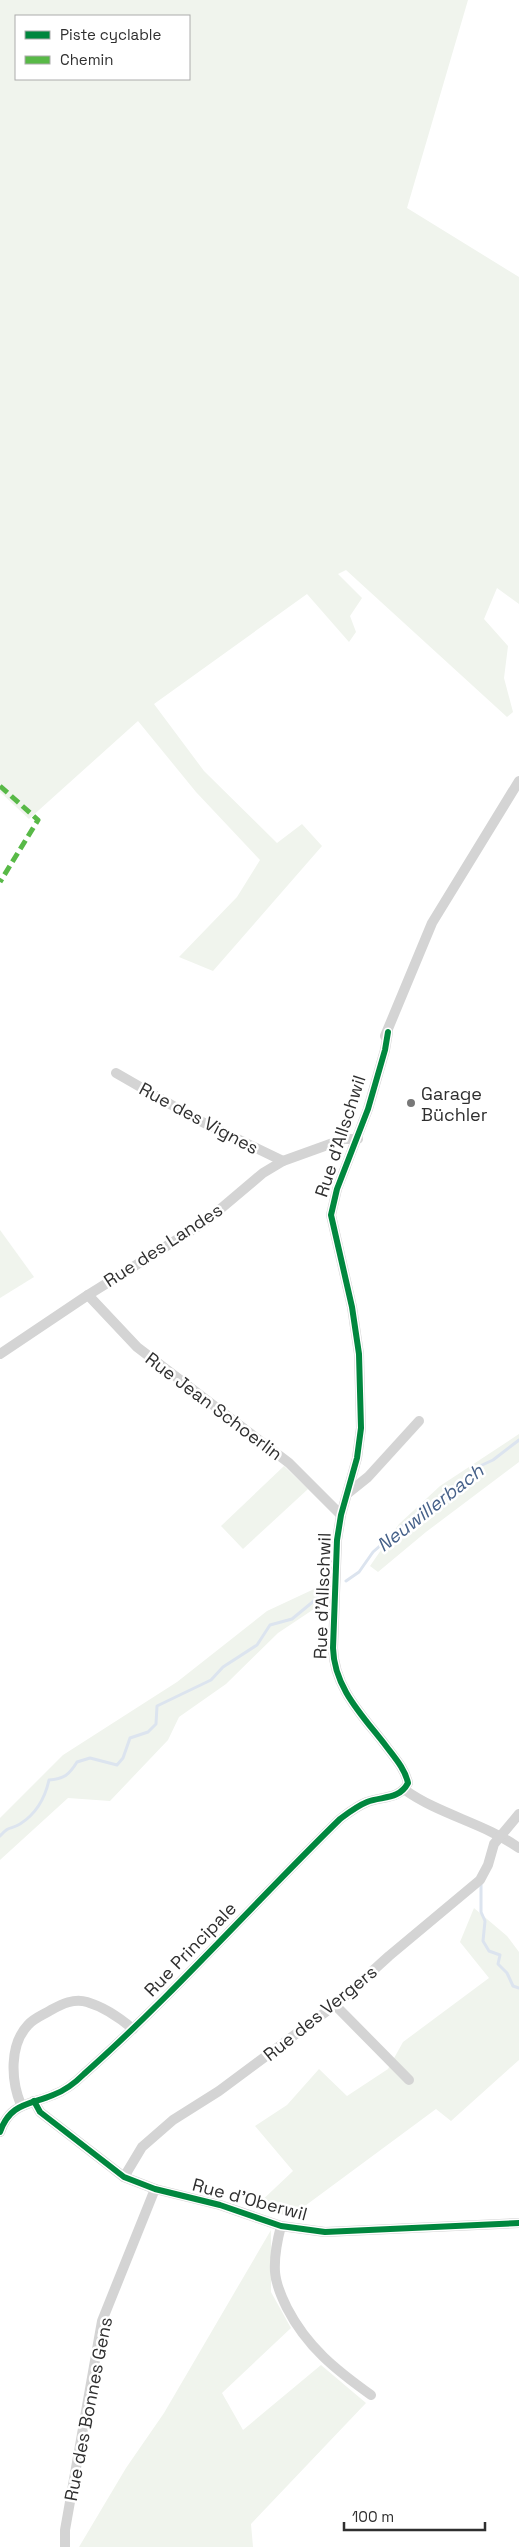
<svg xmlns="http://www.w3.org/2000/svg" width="519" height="2547" viewBox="0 0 519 2547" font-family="'Space Grotesk',sans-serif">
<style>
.green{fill:#f0f4ed;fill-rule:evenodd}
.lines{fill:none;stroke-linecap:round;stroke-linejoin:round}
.stream{stroke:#dce4ef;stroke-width:3}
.minor{stroke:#d4d4d4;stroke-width:10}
.quiet{stroke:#58b947;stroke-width:5;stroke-dasharray:10 5;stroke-linecap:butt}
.cycleway-casing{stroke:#fff;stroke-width:9}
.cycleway{stroke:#00873e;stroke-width:6}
.poi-dot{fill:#787878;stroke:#fff;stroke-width:2}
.labels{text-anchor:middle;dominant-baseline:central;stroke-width:5;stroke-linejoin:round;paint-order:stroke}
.poi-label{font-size:18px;fill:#2f2f2f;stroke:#fff;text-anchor:start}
.street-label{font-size:18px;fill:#2f2f2f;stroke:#fff}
.water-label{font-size:19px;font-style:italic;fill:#466189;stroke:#fff}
</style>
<rect width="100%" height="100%" fill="#fff"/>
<g class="green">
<path d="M0,0H468L407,208L519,277V604L497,588L484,619L508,646L504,678L513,712L507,717L346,570L338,574L362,598L350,616L356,632L349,642L307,594L154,704L204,771L277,843L302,824L322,846L213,971L179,957L237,897L260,860L196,792L138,721L29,819L0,792ZM16,16H189V79H16Z"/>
<path d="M0,1230L34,1277L0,1298Z"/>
<path d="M519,1434V1462L426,1532L378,1572L370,1566L399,1524L440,1486Z"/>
<path d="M284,1466L308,1489L243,1549L221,1526Z"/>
<path d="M327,1583L326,1601L278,1633L226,1684L179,1717L168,1740L110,1801L68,1798L0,1860V1818L63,1755L177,1682L267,1611Z"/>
<path d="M474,1908L507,1936L519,1952V2060L451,2121L436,2109L290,2217L256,2206L293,2171L255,2126L287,2105L319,2069L347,2096L388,2069L403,2042L489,1978L460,1942Z"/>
<path d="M271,2230V2292L291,2328L222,2393L243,2430L321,2365L366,2403L251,2524L253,2547H79L126,2468L164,2413Z"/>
</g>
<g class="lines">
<g class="stream">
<path d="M346,1581L359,1572L373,1552L407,1522L460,1487L480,1466L493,1460L519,1440"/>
<path d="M0,1836C10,1825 10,1830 20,1824C36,1814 45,1798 49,1780C64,1779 69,1775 77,1762L90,1758L117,1765L123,1758L130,1738L148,1732L156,1724L157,1706L211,1680L223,1667L257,1645L270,1625L292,1619L326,1591"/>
<path d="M481,1884V1912L485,1921L483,1941L489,1951L500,1955L498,1964L507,1973L513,1986L519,1988"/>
</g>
<g class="minor">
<path d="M385,1036L432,923L519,781"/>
<path d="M116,1073L196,1119L283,1161"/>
<path d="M88,1295L137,1347L289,1463L341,1515"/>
<path d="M0,1354L88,1295L205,1222L263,1173L283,1161L344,1139H358"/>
<path d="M348,1493L368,1477L419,1421"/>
<path d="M405,1790C440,1815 484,1823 519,1848"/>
<path d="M335,2005L409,2080"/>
<path d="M34,2101L40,2112L124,2177L155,2189L220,2205L281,2226L325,2232L519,2223"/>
<path d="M21,2105C11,2081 9,2045 28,2025C34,2018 43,2015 51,2010C62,2004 74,1998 87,2002C104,2007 120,2018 133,2029"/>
<path d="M0,2132C10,2103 29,2105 53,2095C64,2091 76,2082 84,2074C174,1994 254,1903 340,1819C348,1813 357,1806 367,1802C382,1796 399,1800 408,1783C405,1769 395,1758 386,1746C363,1716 334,1688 333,1648L337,1540L341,1515L357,1458L361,1428L359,1354L352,1307L331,1215L337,1189L368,1109L385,1050L388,1032"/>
<path d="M124,2177L142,2147L173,2120L219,2091L335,2005L389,1956L480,1880L488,1865L494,1844L519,1814"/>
<path d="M281,2226C277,2241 274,2256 275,2272C276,2285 281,2296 287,2308C307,2347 336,2370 371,2395"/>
<path d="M65,2547V2530L102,2321L155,2189"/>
</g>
<path class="quiet" d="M0,786L38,820L0,882"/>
<g class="cycleway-casing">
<g id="cycleway">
<path d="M34,2101L40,2112L124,2177L155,2189L220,2205L281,2226L325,2232L519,2223"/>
<path d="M0,2132C10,2103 29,2105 53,2095C64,2091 76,2082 84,2074C174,1994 254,1903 340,1819C348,1813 357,1806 367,1802C382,1796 399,1800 408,1783C405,1769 395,1758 386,1746C363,1716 334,1688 333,1648L337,1540L341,1515L357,1458L361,1428L359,1354L352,1307L331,1215L337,1189L368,1109L385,1050L388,1032"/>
</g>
</g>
<use href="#cycleway" class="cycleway"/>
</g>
<circle class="poi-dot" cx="411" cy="1103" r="5"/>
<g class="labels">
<g class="poi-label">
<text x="421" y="1093">Garage<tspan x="421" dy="21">Büchler</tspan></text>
</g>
<g class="street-label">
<text transform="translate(199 1118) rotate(28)">Rue des Vignes</text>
<text transform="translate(340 1136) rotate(-72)">Rue d'Allschwil</text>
<text transform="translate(163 1245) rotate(-33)">Rue des Landes</text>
<text transform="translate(214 1406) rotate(37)">Rue Jean Schoerlin</text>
<text transform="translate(322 1596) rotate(-88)">Rue d'Allschwil</text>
<text transform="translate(190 1949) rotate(-46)">Rue Principale</text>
<text transform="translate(320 2013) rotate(-39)">Rue des Vergers</text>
<text transform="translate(250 2199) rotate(15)">Rue d'Oberwil</text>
<text transform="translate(88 2409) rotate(-79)">Rue des Bonnes Gens</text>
</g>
<g class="water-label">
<text transform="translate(430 1508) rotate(-38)">Neuwillerbach</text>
</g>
</g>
<rect x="15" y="15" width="175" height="65" fill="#ffffff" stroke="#acacac"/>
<rect x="25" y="31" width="25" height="8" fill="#00873e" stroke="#acacac"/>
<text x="60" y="40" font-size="15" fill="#2f2f2f">Piste cyclable</text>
<rect x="25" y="56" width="25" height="8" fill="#58b947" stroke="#acacac"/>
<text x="60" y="65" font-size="15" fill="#2f2f2f">Chemin</text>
<path d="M344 2522v8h141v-8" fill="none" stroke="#2f2f2f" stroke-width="2.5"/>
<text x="352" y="2522" font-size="15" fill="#2f2f2f" stroke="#ffffff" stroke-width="4" paint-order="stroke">100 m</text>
</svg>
